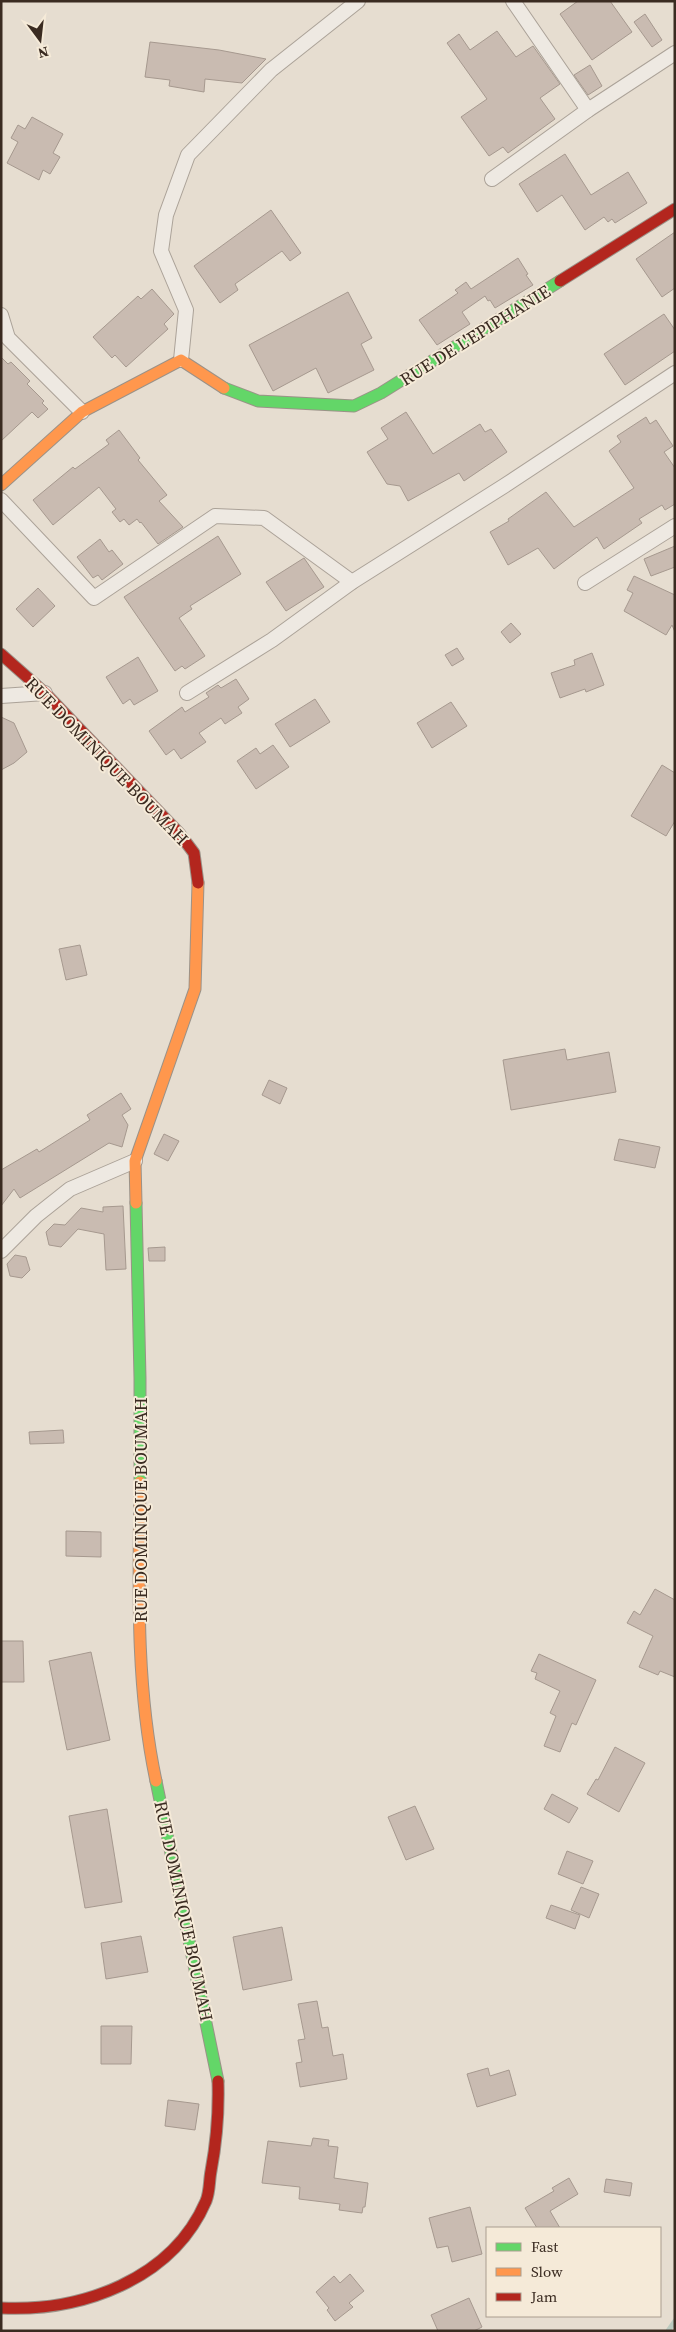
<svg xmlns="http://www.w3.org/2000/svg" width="676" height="2332" viewBox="0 0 676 2332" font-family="'Source Serif 4',serif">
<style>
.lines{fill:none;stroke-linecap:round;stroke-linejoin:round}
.stream{stroke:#bbcabf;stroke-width:5}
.building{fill:#c9bbb1;stroke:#a6998f}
.street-casing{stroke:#aba298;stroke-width:16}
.fast-casing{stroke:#9b9288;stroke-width:13}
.slow-casing{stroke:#9b9288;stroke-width:13}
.jam-casing{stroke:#9b9288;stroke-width:13}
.street{stroke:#eee9e2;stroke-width:14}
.fast{stroke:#63d668;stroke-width:11}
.slow{stroke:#ff974d;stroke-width:11}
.jam{stroke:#b3261e;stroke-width:11}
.labels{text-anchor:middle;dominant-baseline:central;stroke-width:4;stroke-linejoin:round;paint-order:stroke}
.street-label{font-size:18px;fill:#3a2b21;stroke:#f5ead8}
</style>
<rect width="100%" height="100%" fill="#e6ddd0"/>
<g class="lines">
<path class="stream" d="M668,2331L675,2321"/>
</g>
<g class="building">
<path d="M578,1H610L632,32L592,60L560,14Z"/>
<path d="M645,14L662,40L652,47L634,22Z"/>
<path d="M497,31L516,57L533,46L560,84L540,98L555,119L508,153L503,147L489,156L461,117L487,99L447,43L459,34L470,50Z"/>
<path d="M150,42L219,50L266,59L242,83L205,79L204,92L169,86L170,80L145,77Z"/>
<path d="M590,65L602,86L588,95L574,75Z"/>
<path d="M32,117L63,134L53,153L60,157L50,174L43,170L39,180L7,163L18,142L11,138L18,125L25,129Z"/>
<path d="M565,154L591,195L628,172L647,203L615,223L612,219L608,222L604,217L585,230L562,195L537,212L519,184Z"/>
<path d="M271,210L301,253L290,261L282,251L235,284L238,290L220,303L194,266Z"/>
<path d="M675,232V288L662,297L636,259Z"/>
<path d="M518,258L528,274L526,275L533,285L495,308L490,300L488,301L485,296L462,312L470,324L437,345L419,320L458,293L455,290L466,282L471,289Z"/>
<path d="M152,289L174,314L164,324L168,329L126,367L115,355L112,358L93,337L138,296L141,299Z"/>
<path d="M348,292L372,338L361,344L374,370L328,393L316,368L273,391L249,345Z"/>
<path d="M664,314L675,330V351L625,385L604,354Z"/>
<path d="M1,357L8,364L11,362L30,381L27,384L44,401L42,403L48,409L38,418L32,412L1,441Z"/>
<path d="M406,412L433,454L480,424L485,432L491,429L507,452L464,481L459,473L408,501L400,486L387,484L367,452L388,439L381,428Z"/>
<path d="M646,417L650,424L656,420L673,446L664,452L675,468V504L665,510L662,505L639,519L642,523L604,549L597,537L554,569L538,548L508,565L490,532L509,521L508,519L546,492L574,527L634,488L609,451L621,442L617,436Z"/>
<path d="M119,430L140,458L138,460L167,495L159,501L183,527L158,544L141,522L140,523L137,519L129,525L124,519L120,522L112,512L116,509L99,487L53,525L33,500L73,467L75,469L109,444L106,440Z"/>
<path d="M218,536L241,574L190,606L192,609L179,618L205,656L185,669L182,666L175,671L124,597Z"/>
<path d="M100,539L109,552L112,550L123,564L102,580L98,575L93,578L77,557Z"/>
<path d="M675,546V567L651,576L644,559Z"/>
<path d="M304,558L324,587L286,611L266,582Z"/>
<path d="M634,576L675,595V632L672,625L666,635L624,611L633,593L627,590Z"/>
<path d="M38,588L55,606L33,627L16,609Z"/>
<path d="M511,623L521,634L510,643L501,632Z"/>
<path d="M457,648L464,659L452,666L445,655Z"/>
<path d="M592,653L604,685L586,692L585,689L560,698L551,673L575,665L574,660Z"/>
<path d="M138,657L158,691L134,705L130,699L123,704L106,677Z"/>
<path d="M236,679L249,699L238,707L242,713L225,724L221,718L199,733L206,742L181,759L174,749L166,755L149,731L182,707L185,712L209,697L206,693L218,685L221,688Z"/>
<path d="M315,699L330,722L290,747L275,724Z"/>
<path d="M451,702L467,726L432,748L417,723Z"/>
<path d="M1,717L14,723L27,752L14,763L1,770Z"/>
<path d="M273,745L289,767L256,789L237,761L256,748L260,754Z"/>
<path d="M662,765L675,773V821L666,836L631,816Z"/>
<path d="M80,945L87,975L66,980L59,949Z"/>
<path d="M565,1049L567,1060L609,1052L616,1092L511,1110L503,1060Z"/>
<path d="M269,1080L287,1088L280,1104L262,1095Z"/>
<path d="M121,1093L131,1109L122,1115L128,1125L122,1147L109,1143L20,1198L14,1189L1,1206V1170L37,1149L39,1152L90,1120L87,1115Z"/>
<path d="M164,1134L179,1141L168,1161L154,1154Z"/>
<path d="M619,1139L660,1147L655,1168L614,1160Z"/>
<path d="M123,1206L126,1269L106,1270L104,1234L78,1229L61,1247L49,1245L46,1232L54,1224L65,1225L81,1208L103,1212V1207Z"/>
<path d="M165,1247V1261H149L148,1248Z"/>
<path d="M15,1255L26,1257L30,1270L22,1278L10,1276L7,1264Z"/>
<path d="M63,1430L64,1443L30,1444L29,1432Z"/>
<path d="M66,1531L101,1532V1557L66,1556Z"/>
<path d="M655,1589L675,1600V1677L660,1671L658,1675L639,1667L653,1636L627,1623L634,1611L640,1615Z"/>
<path d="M1,1641H23L24,1682H1Z"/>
<path d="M91,1652L110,1740L67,1750L49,1661Z"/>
<path d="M539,1654L596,1680L576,1725L572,1723L560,1752L544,1746L556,1716L550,1713L560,1691L535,1679L537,1673L531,1671Z"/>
<path d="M615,1747L645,1763L619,1812L587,1794L596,1779L598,1780Z"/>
<path d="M552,1794L578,1808L569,1823L544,1809Z"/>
<path d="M415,1806L434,1849L406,1860L388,1817Z"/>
<path d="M107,1809L122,1902L85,1908L69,1816Z"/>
<path d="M567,1851L593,1861L583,1884L558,1874Z"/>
<path d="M581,1887L599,1894L589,1918L571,1910Z"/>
<path d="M551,1905L580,1915L575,1929L546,1918Z"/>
<path d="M282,1927L292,1980L243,1990L233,1937Z"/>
<path d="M141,1936L148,1972L106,1979L101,1943Z"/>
<path d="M317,2001L322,2028L328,2027L333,2056L343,2054L347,2079L300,2087L296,2063L302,2062L298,2040L305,2039L298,2004Z"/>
<path d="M101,2026H132L131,2064H101Z"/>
<path d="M488,2068L490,2076L509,2070L516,2095L477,2107L467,2074Z"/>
<path d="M168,2100L199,2104L195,2130L165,2126Z"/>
<path d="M313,2138L329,2140L328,2146L338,2147L334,2178L368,2183L365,2207H363L362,2213L339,2210L340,2204L299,2199L300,2187L262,2183L268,2141L311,2146Z"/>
<path d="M569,2178L578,2194L550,2211L560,2228H537L525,2208L554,2191L552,2188Z"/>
<path d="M606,2179L632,2183L630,2196L604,2192Z"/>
<path d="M470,2207L482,2254L452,2262L448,2246L437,2248L429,2218Z"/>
<path d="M350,2274L364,2291L349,2303L353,2307L335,2321L327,2310L329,2308L316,2292L334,2276L340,2283Z"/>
<path d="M469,2298L482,2327L474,2331H438L431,2315Z"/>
</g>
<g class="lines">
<g class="street-casing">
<g id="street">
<path d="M513,1L588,110"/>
<path d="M492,179L588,110L675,53"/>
<path d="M1,315L8,338L82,412"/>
<path d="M181,360L186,310L161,251L166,215L188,155L271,70L358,1"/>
<path d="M1,500L94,598L215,516L264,518L352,582"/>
<path d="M585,583L675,526"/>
<path d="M187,693L272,640L352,582L504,486L675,373"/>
<path d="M1,696L45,693"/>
<path d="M1,1251L36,1216L70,1189L135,1161"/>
</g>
</g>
<g class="fast-casing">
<g id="fast">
<path d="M224,388L258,401L354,406L381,393L560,281"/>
<path d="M136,1203L140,1378V1482"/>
<path d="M156,1781L218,2081"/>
</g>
</g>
<g class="slow-casing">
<g id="slow">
<path d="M1,485L82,412L181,360L224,388"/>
<path d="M136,1203L135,1161L195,989L198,883"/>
<path d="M140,1482C139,1581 135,1683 156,1781"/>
</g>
</g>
<g class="jam-casing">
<g id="jam">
<path d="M560,281L675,209"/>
<path d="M1,654L45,693L179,833L194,853L198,883"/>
<path d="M1,2308C81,2312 172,2280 206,2201C210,2191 209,2181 211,2171C217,2139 219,2113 218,2081"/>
</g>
</g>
<use href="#street" class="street"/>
<use href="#fast" class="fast"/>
<use href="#slow" class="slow"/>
<use href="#jam" class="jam"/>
</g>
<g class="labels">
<g class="street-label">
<text transform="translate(475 335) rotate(-32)">RUE DE L'EPIPHANIE</text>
<text transform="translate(107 761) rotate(46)">RUE DOMINIQUE BOUMAH</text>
<text transform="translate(140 1510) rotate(-90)">RUE DOMINIQUE BOUMAH</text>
<text transform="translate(184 1911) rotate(78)">RUE DOMINIQUE BOUMAH</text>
</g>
</g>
<rect width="676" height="2332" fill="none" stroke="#3a2b21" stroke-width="5"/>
<rect x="486" y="2227" width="175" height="90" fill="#f5ead8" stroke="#aa9e8f"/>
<rect x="496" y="2243" width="25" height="8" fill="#63d668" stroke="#aa9e8f"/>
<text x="531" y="2252" font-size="15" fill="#3a2b21">Fast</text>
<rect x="496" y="2268" width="25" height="8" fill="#ff974d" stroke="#aa9e8f"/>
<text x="531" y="2277" font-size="15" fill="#3a2b21">Slow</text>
<rect x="496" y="2293" width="25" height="8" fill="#b3261e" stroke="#aa9e8f"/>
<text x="531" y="2302" font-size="15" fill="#3a2b21">Jam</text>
<g transform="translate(40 40) rotate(165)" stroke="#f5ead8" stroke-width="4" paint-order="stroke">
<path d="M0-4L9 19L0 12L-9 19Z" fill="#3a2b21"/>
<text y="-8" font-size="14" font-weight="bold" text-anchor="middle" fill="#3a2b21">N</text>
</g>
</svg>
